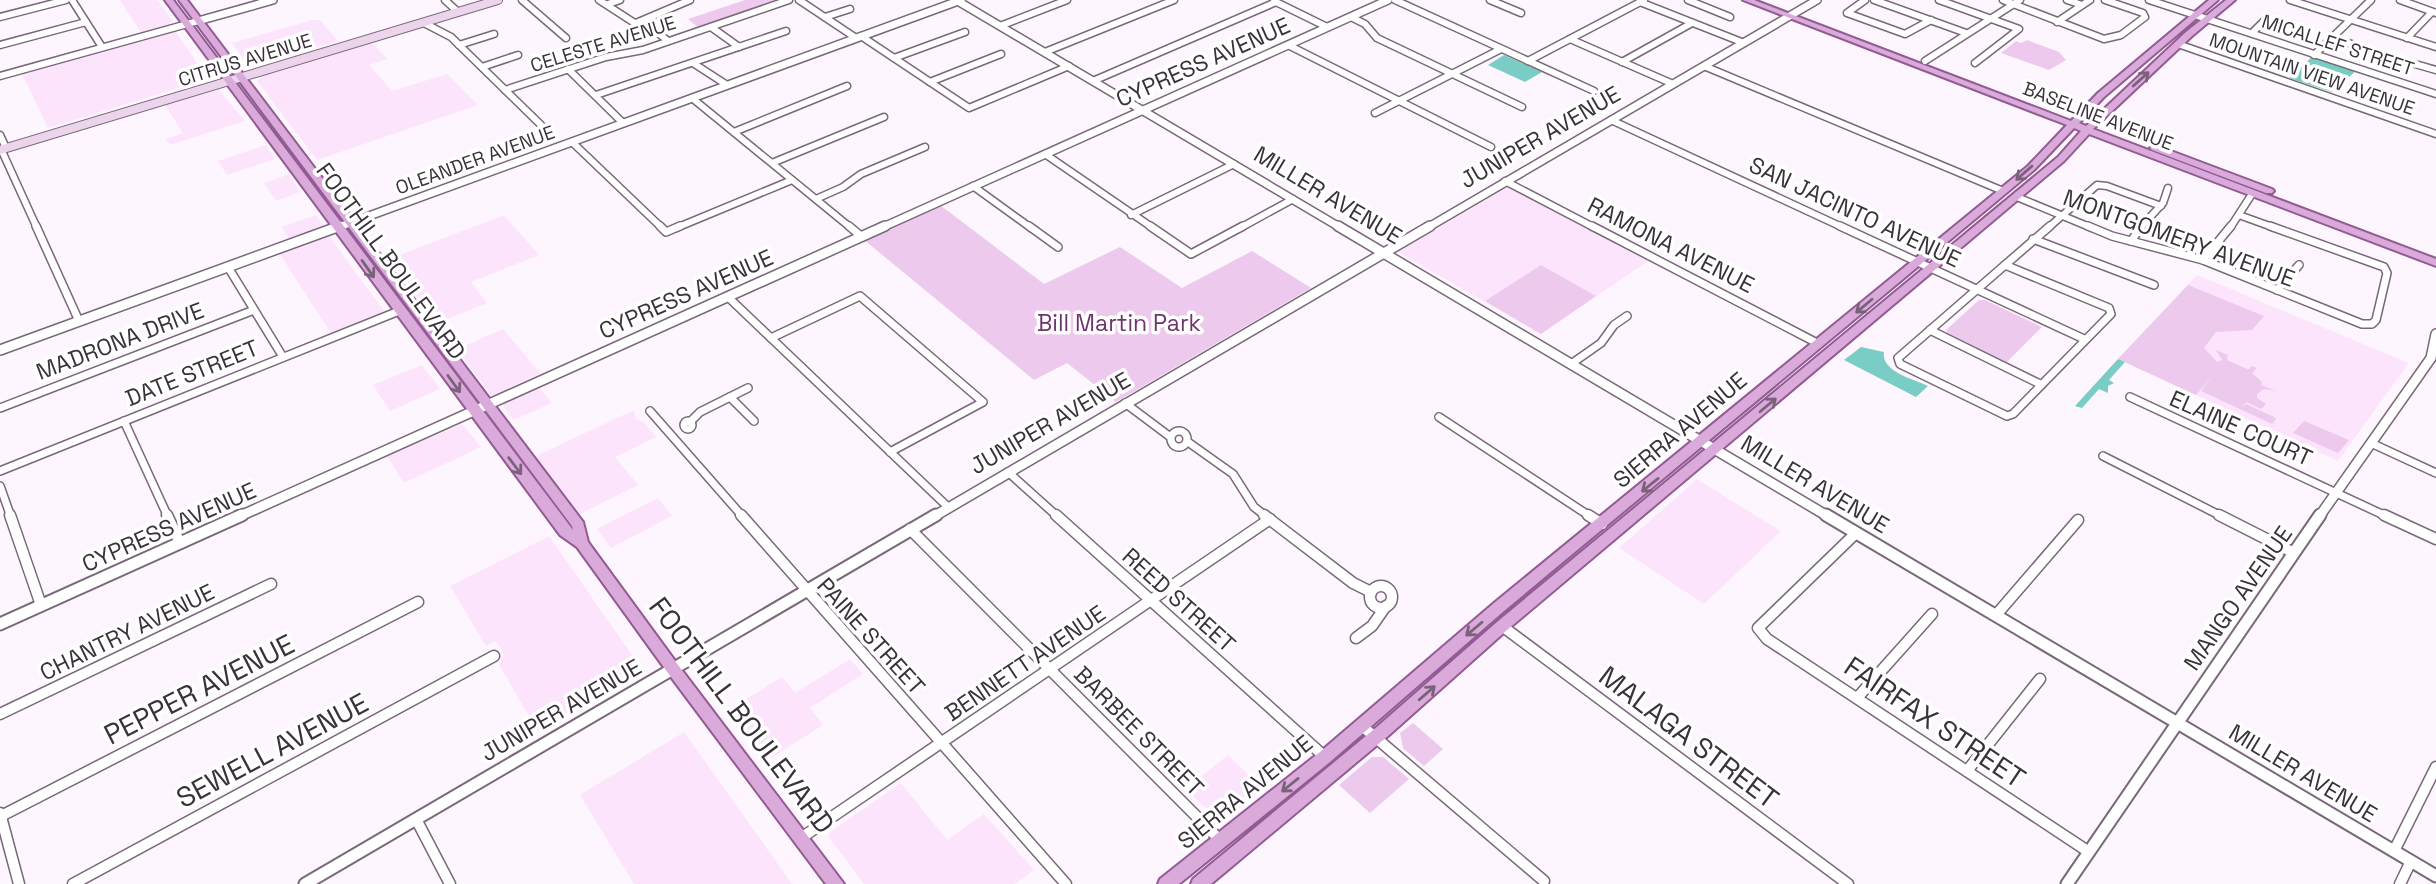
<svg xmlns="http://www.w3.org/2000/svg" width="2436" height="884" viewBox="0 0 2436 884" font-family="'Space Grotesk',sans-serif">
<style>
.built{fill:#fde4fd}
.green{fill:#edc9ed}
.water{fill:#7acdc5}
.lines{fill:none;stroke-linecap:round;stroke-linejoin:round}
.minor-far2-casing{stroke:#796879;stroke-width:9}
.minor-far1-casing{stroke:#796879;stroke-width:10}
.minor-casing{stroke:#796879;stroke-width:13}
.tertiary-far2-casing{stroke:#796879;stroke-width:10}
.tertiary-far1-casing{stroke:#796879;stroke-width:12}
.tertiary-casing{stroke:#796879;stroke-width:15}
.secondary-casing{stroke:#796879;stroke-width:10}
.primary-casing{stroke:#925b93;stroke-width:4}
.minor-far2{stroke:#fff;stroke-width:6}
.minor-far1{stroke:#fff;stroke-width:7}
.minor{stroke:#fff;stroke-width:10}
.tertiary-far2{stroke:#fff;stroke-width:7}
.tertiary-far1{stroke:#fff;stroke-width:9}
.tertiary{stroke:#fff;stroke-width:11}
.secondary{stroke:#ecd4ed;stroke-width:8}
.primary{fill:#daaadb;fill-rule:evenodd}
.oneway{stroke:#7a627a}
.labels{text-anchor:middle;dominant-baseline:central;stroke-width:7;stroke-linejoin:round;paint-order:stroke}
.far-street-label{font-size:19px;fill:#3a323a;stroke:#fff}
.street-label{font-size:23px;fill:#3a323a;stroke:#fff}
.park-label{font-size:23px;fill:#6c346d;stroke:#fff}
.near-street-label{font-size:28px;fill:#3a323a;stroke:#fff}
</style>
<rect width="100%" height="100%" fill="#fef6fe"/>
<g class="built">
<path d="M120,0H157L173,21L167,25L141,33Z"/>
<path d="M312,20H320L338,41L252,67H249L232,43Z"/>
<path d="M175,31L208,79L48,128L22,74Z"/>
<path d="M372,43L387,59L369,65L392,91L447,74L478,105L317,160L257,81L261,77Z"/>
<path d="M219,90L245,121L170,145L166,139L183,133L165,105Z"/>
<path d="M266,145L275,159L227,175L218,161Z"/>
<path d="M289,174L300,192L276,201L264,183Z"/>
<path d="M1508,187L1648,261L1541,334L1398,252Z"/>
<path d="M316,215L324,226L289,239L281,227Z"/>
<path d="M504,215L539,255L471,282L487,303L437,323L389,259Z"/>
<path d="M325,236L330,237L384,311L331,333L279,253Z"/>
<path d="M2197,275L2409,363L2338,461L2118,359Z"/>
<path d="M503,329L540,373L494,395L490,394L457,349Z"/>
<path d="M422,365L440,389L390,411L373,385Z"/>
<path d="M539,387L552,403L513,420L503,406L504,403Z"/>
<path d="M634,410L636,419L644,422L656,437L615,457L638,485L580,514L536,456Z"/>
<path d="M462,424L481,447L404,483L387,456Z"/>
<path d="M1697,479L1781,531L1704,604L1619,548Z"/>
<path d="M658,498L672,516L611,548L597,529Z"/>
<path d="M549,536L641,668L636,675L538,731L499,665L504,654L496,641L486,646L450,586Z"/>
<path d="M850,659L863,674L810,708L823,725L770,759L732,708L782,677L795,693Z"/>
<path d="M684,732L792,884H634L580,795Z"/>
<path d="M1228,755L1263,789L1229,817L1218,820L1186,789Z"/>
<path d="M901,783L947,840L984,814L1034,870L1015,884H864L829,837L830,832Z"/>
</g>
<g class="green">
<path d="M745,0H781L699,28L688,19Z"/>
<path d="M2027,40L2059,52L2066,60L2049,70L2001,53L2016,41L2021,43Z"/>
<path d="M940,205L1044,284L1120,247L1182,288L1252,251L1311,288L1116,402L1067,363L1034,380L863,239Z"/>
<path d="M1541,265L1596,296L1541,334L1485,301Z"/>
<path d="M2188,285L2264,316L2252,330L2216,332L2204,348L2217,362L2222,360L2216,350L2228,355L2227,360L2247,369H2250L2251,366L2257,368L2252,373L2262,382L2261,385L2276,391L2264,389L2257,394V398L2266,404L2261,409L2246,402L2241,408L2246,404L2274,417L2276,419L2272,424L2201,391L2213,375L2196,395L2118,359Z"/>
<path d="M1979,300H1985L2042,327L2007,362L1948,333L1946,330Z"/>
<path d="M2304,421L2349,440L2338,453L2293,433Z"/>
<path d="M1413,723L1443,749L1424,766L1403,748L1400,733Z"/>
<path d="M1372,757H1383L1409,779L1370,813L1339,785Z"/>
</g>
<g class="water">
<path d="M1504,55L1542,72L1525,82L1488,65Z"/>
<path d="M2313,56L2357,70L2332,92L2289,78Z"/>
<path d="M1861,347L1884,352C1881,372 1914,379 1928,386L1916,397L1844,360Z"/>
<path d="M2118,359L2125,362L2109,380L2114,383L2108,386V393L2099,389L2082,408L2075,406Z"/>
</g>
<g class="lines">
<g class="minor-far2-casing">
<g id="minor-far2">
<path d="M72,0L102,47"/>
<path d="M445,0L458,12"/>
<path d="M522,0L566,38"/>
<path d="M599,0L633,22L652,28L668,41"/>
<path d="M799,0L856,38"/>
<path d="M1395,0L1594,91"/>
<path d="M1490,0L1521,13"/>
<path d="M1688,0L1730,17"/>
<path d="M1865,0L1847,13L1905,34L1931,20"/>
<path d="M1874,0L1966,33"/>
<path d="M1939,0L2019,29L1975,63"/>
<path d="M2003,0L2104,39L2121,35L2145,17L2143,13L2105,0"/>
<path d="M2067,0L2082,5"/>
<path d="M2149,0L2436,94"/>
<path d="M2290,0L2436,47"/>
<path d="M2400,0L2436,13"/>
<path d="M1274,1L1327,27"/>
<path d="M1640,2L1744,43"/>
<path d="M608,4L620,0"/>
<path d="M0,17L66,0"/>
<path d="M825,17L850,9"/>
<path d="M1351,17L1365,24L1377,38L1522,107"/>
<path d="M2057,22L2090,0"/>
<path d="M424,23L451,37L541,125"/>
<path d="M636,23L690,0"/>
<path d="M1000,26L1067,0"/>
<path d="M711,27L739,47"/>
<path d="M2252,33L2265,20"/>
<path d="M861,36L969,108L1069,66"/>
<path d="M2332,37L2368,50"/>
<path d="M2407,38L2432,12"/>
<path d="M1570,39L1673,84"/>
<path d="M2178,44L2436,134"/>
<path d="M0,45L86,22"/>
<path d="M459,45L494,34"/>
<path d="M1288,45L1491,147"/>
<path d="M1045,52L1174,0"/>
<path d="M2314,55L2371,0"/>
<path d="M894,58L965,32"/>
<path d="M1528,61L1644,0"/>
<path d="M1925,61L2020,0"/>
<path d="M1622,62L1692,23"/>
<path d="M693,63L727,85"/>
<path d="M2415,64L2436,70"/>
<path d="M1704,66L2003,191"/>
<path d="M482,67L518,55"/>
<path d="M568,69L623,123"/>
<path d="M0,76L198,21"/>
<path d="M1093,81L1276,2"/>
<path d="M930,82L1001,54"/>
<path d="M505,90L606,57L643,50L789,0"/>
<path d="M596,95L786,31"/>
<path d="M692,98L851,228"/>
<path d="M1375,113L1501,49"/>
<path d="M1611,120L1844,228"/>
<path d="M734,132L847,86"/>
<path d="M0,135L6,148"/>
<path d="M572,142L662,228"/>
<path d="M1,149L37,228"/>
<path d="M1045,154L1153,228"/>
<path d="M772,163L884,117"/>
<path d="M1505,181L1595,228"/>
<path d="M973,186L1031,228"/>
<path d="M2017,197L2092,228"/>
<path d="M816,199L843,187L861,174L925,147"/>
<path d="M1131,215L1234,164"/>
<path d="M2239,215L2275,228"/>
<path d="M676,228L792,180"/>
<path d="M1240,228L1293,199"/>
<path d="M2048,228L2097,185L2107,186L2161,206"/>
<path d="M2140,228L2163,203L2168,188"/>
<path d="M2230,228L2252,194"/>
</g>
</g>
<g class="minor-far1-casing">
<g id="minor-far1">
<path d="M36,226L79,321"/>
<path d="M660,226L666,232L680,226"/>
<path d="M849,226L862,237"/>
<path d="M1029,226L1058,247"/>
<path d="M1150,226L1191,254L1243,226"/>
<path d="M1592,226L1819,344"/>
<path d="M1840,226L2084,339"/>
<path d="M2088,226L2112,236L2203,260L2362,324H2372L2376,320L2387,273L2384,267L2270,226"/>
<path d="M2033,239L2154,285"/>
<path d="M2131,241L2142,226"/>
<path d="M2203,260L2231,226"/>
<path d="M2005,265L2109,308L2111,314L2013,414L2007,416L1900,364L1898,358Z"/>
<path d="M2005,265L2050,226"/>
<path d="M228,267L283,357"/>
<path d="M2277,290L2299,265"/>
<path d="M728,297L948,507"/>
<path d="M1930,330L2040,384"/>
<path d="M771,338L860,296L983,402L890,452"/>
<path d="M1571,364L1601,343L1614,325L1627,316"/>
<path d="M730,397L754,421"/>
<path d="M2130,397L2388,517"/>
<path d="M1125,403L1169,436"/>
<path d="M0,408L254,310"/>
<path d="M650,411L743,517"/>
<path d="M1439,417L1591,517"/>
<circle cx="688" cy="425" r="4"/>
<path d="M124,421L168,517"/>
<path d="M690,422L700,412L748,388"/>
<circle cx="1179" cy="439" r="8"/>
<path d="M1188,442L1233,474L1254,507L1267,517"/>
<path d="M2371,443L2436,473"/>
<path d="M2103,456L2223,517"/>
<path d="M0,471L399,311"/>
<path d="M1008,472L1058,517"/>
<path d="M0,486L11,517"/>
</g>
</g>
<g class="minor-casing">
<g id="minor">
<path d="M10,515L41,605"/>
<path d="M167,515L180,543"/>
<path d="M741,515L1066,884"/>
<path d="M1056,515L1325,757"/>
<path d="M1264,515L1353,583L1371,592"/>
<path d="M1588,515L1602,524"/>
<path d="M2219,515L2294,553"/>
<path d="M2384,515L2436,539"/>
<path d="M910,529L1221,841"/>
<path d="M1856,533L1758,628L1767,639L2089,852"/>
<circle cx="1381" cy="597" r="11"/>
<path d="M1996,615L2078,520"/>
<path d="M1502,626L1848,884"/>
<path d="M1356,638L1372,626L1386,606"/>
<path d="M1857,698L1932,614"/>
<path d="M0,714L271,584"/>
<path d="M1362,726L1544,881"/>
<path d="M1967,771L2040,679"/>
<path d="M0,813L19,884"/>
<path d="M1,816L418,602"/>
<path d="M416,819L450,884"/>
<path d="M801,838L1270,519"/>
<path d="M2394,851L2436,767"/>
<path d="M73,884L494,656"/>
<path d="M2400,884L2411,861"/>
</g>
</g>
<g class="tertiary-far2-casing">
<g id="tertiary-far2">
<path d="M956,0L1341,228"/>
<path d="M198,21L273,0"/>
<path d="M336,228L961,0"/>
<path d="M881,228L1388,0"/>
<path d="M1427,228L1817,0"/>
</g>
</g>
<g class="tertiary-far1-casing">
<g id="tertiary-far1">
<path d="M1338,226L1829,517"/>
<path d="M0,350L340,226"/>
<path d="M238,517L885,226"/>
<path d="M933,517L1430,226"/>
<path d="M2319,517L2431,358L2436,334"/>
</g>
</g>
<g class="tertiary-casing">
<g id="tertiary">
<path d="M1826,515L2436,876"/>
<path d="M0,624L242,515"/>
<path d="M305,884L936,515"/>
<path d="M2067,884L2320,515"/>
</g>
</g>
<g class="secondary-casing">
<path id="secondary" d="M0,150L498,0"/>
</g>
<g class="primary-casing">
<g id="primary">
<path d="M165,0H173L573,530L572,526L179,0H187L583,522L588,542L678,665L844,884H826L668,673L577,547L560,535Z"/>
<path d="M1743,0H1754L2071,121L2098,93L2209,0H2218L2104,97L2079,123L2086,126L2186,32L2226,0H2235L2192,36L2093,129L2436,259V266L2089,134L2064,161L1507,630L1388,736L1211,884H1191L1193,879L1378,726L1497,622L2058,157L2081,131L2074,128L2034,170L1504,611L1330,762L1179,884H1158L1160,879L1320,752L1494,603L2028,166L2067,125Z"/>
<path d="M2155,145L2272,189L2274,191L2272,193H2266L2152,150L2150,148Z"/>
</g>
</g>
<use href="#minor-far2" class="minor-far2"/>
<use href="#minor-far1" class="minor-far1"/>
<use href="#minor" class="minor"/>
<use href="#tertiary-far2" class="tertiary-far2"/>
<use href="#tertiary-far1" class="tertiary-far1"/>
<use href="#tertiary" class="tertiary"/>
<use href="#secondary" class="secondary"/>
<use href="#primary" class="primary"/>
</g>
<defs><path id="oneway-shaft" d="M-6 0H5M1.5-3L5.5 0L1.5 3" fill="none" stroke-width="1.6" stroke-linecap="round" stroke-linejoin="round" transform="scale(1.75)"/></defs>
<g class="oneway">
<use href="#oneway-shaft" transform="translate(2141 79) rotate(-42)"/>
<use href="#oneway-shaft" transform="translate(2024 173) rotate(139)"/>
<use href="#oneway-shaft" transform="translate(368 269) rotate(55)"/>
<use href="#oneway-shaft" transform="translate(1864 306) rotate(140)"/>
<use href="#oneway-shaft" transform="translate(454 384) rotate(54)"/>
<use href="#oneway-shaft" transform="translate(1768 405) rotate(-40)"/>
<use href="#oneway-shaft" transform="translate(515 466) rotate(53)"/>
<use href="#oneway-shaft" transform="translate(1650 485) rotate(141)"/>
<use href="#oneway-shaft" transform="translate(1474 629) rotate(140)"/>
<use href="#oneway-shaft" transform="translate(1427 693) rotate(-41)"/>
<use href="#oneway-shaft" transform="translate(1290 785) rotate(141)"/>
</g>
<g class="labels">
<g class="far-street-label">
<text transform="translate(603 44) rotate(-17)">CELESTE AVENUE</text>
<text transform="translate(2338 45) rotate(18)">MICALLEF STREET</text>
<text transform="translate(245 60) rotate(-17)">CITRUS AVENUE</text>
<text transform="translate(2312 74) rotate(19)">MOUNTAIN VIEW AVENUE</text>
<text transform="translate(2098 116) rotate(21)">BASELINE AVENUE</text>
<text transform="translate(475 160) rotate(-20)">OLEANDER AVENUE</text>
</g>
<g class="street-label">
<text transform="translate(1203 62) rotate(-24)">CYPRESS AVENUE</text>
<text transform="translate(1540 137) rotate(-30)">JUNIPER AVENUE</text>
<text transform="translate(1328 195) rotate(31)">MILLER AVENUE</text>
<text transform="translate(1855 212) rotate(25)">SAN JACINTO AVENUE</text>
<text transform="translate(2179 238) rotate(20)">MONTGOMERY AVENUE</text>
<text transform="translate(1671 245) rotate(27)">RAMONA AVENUE</text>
<text transform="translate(391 261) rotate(54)">FOOTHILL BOULEVARD</text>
<text transform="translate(686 294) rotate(-24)">CYPRESS AVENUE</text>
<text transform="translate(120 341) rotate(-21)">MADRONA DRIVE</text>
<text transform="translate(192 373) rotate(-22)">DATE STREET</text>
<text transform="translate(1050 423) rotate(-30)">JUNIPER AVENUE</text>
<text transform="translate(2241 428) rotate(24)">ELAINE COURT</text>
<text transform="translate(1680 430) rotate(-40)">SIERRA AVENUE</text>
<text transform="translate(1815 484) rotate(31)">MILLER AVENUE</text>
<text transform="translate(169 527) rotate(-24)">CYPRESS AVENUE</text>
<text transform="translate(2238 598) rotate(-55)">MANGO AVENUE</text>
<text transform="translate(1179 600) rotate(42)">REED STREET</text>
<text transform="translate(127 632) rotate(-26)">CHANTRY AVENUE</text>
<text transform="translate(871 636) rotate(48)">PAINE STREET</text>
<text transform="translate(1025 663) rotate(-34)">BENNETT AVENUE</text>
<text transform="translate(561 710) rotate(-30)">JUNIPER AVENUE</text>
<text transform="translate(1139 731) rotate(45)">BARBEE STREET</text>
<text transform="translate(2303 773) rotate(31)">MILLER AVENUE</text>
<text transform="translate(1245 792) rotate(-39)">SIERRA AVENUE</text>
</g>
<g class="park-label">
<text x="1119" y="323">Bill Martin Park</text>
</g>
<g class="near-street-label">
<text transform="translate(199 689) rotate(-27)">PEPPER AVENUE</text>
<text transform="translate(742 715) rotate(53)">FOOTHILL BOULEVARD</text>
<text transform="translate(1935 722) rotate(34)">FAIRFAX STREET</text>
<text transform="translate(1689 737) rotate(37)">MALAGA STREET</text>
<text transform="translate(272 750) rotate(-28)">SEWELL AVENUE</text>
</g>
</g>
</svg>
